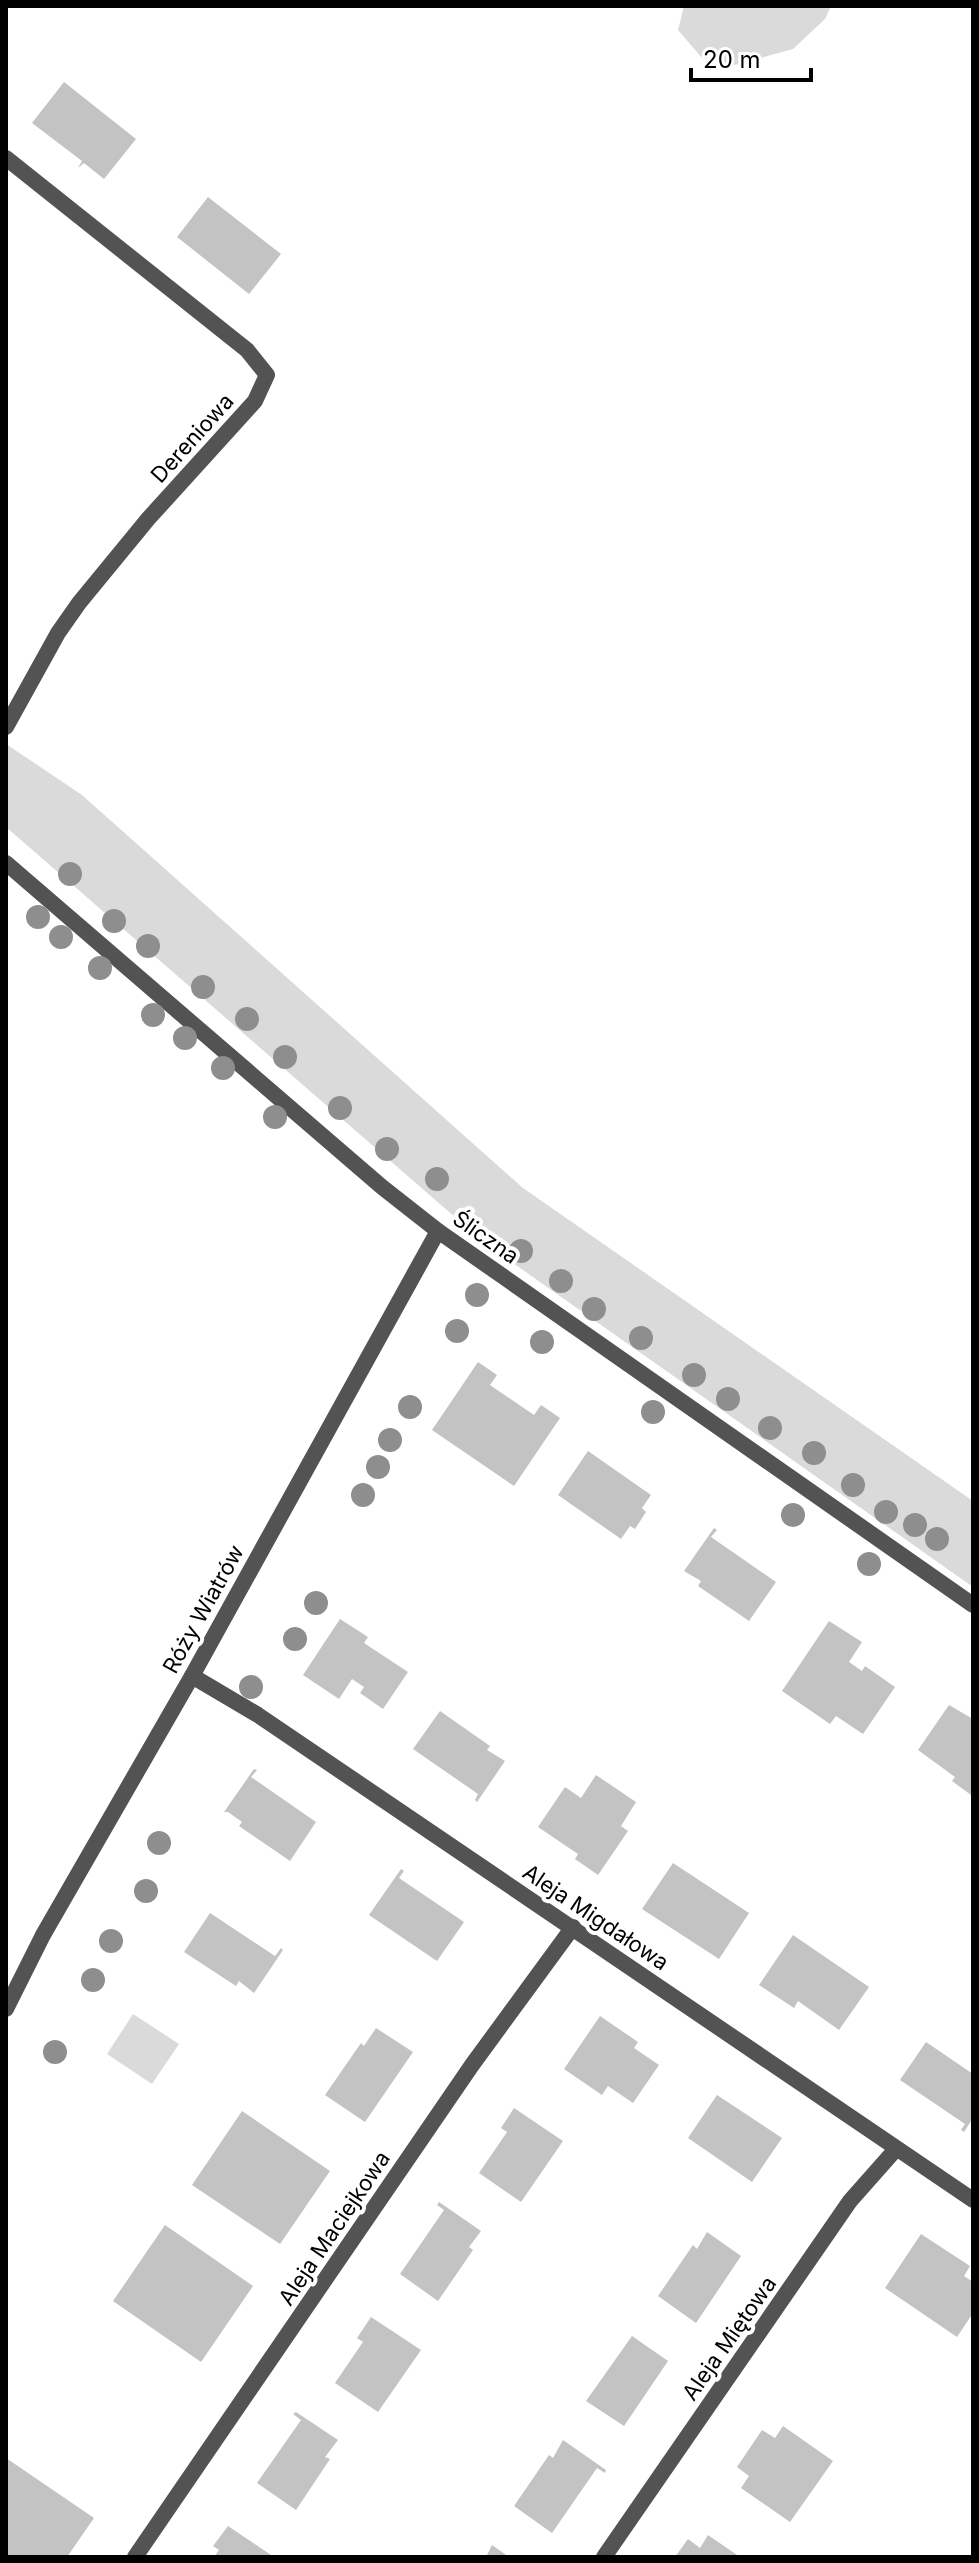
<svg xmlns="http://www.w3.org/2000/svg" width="979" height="2563" viewBox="0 0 979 2563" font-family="Inter,sans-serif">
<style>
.green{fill:#dadada}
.building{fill:#c3c3c3}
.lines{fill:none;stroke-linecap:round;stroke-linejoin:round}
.street{stroke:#535353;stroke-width:16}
.tree{fill:#8e8e8e}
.labels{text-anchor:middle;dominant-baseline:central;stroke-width:8;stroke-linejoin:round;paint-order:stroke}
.street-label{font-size:22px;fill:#000;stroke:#fff}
</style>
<rect width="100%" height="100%" fill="#fff"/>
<g class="green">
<path d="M684,6H831L825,19L793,49L735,65L702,58L678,30Z"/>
<path d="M6,744L82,795L523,1188L973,1501V1587L486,1244L6,827Z"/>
<path d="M133,2014L179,2044L152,2084L107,2054Z"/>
</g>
<g class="building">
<path d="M64,82L136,139L104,179L84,163L78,168L82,161L32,123Z"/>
<path d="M208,197L281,254L249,294L177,237Z"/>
<path d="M478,1362L497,1375L490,1385L534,1415L541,1405L560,1418L514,1486L432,1430Z"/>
<path d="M588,1451L651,1495L642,1508L646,1512L635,1529L630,1526L621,1539L558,1495Z"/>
<path d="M714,1528L717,1530L711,1537L776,1582L749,1621L698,1586L701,1581L684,1571Z"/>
<path d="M340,1619L368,1637L364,1643L408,1672L383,1709L360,1693L364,1687L352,1679L339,1699L303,1675Z"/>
<path d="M829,1621L862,1642L849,1662L862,1671L865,1666L895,1687L863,1734L836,1716L830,1724L782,1691Z"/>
<path d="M949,1705L973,1719V1792L971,1795L952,1781L955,1777L918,1750Z"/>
<path d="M440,1711L490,1746L487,1750L505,1761L477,1802L475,1800L478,1794L413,1749Z"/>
<path d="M254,1769L257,1770L251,1777L316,1822L290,1861L239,1826L242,1822L228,1812H224Z"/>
<path d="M596,1775L636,1802L621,1826L628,1831L598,1875L575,1859L578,1854L538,1827L565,1787L581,1798Z"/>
<path d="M673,1863L749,1913L719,1959L642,1909Z"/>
<path d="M401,1869L404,1871L399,1878L464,1922L437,1961L369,1915Z"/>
<path d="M210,1913L275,1956L281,1948L283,1950L254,1993L239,1981L236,1986L184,1952Z"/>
<path d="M793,1935L869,1987L839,2030L798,2001L794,2008L759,1985Z"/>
<path d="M600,2016L638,2042L634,2048L659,2065L633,2103L608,2086L602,2095L564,2069Z"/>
<path d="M376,2028L413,2052L365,2122L325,2095L361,2043L364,2046Z"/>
<path d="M926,2042L973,2074V2118L964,2132L961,2130L965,2124L900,2080Z"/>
<path d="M717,2095L782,2138L752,2182L688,2138Z"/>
<path d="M514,2108L563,2141L521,2202L479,2173L507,2132L501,2128Z"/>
<path d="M242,2111L330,2171L280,2244L192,2185Z"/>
<path d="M439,2202L481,2231L469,2247L473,2250L438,2301L400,2274L444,2210L437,2205Z"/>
<path d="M165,2225L253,2286L201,2362L113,2301Z"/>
<path d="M707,2232L741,2256L696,2323L658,2296L693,2245L697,2249Z"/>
<path d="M921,2234L970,2266L964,2276L973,2282V2313L957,2337L885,2288Z"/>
<path d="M371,2317L421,2350L378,2412L335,2383L363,2342L357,2338Z"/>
<path d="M632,2336L668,2361L624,2426L586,2401Z"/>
<path d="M296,2412L338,2440L325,2457L330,2459L296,2510L257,2483L301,2420L293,2414Z"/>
<path d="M783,2426L833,2461L790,2522L741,2488L749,2476L737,2467L762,2430L775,2438Z"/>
<path d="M563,2440L606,2470L605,2473L597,2468L552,2533L514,2506L549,2455L553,2458Z"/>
<path d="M6,2458L94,2518L67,2557H6Z"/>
<path d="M228,2526L274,2557H214L219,2550L213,2546Z"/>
<path d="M708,2535L740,2557H675L688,2539L700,2548Z"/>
<path d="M492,2545L509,2557H486Z"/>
</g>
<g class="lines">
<g class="street">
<path d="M6,158L247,350L267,375L255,401L148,519L79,603L58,633L6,727"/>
<path d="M6,863L382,1187L438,1231L973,1605"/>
<path d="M192,1676L258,1715L973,2200"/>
<path d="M6,2009L43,1935L192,1676L438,1231"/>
<path d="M135,2557L472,2065L573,1927"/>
<path d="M604,2557L850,2201L896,2149"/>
</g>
</g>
<g class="tree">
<circle cx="70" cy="874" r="12"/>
<circle cx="38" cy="917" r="12"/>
<circle cx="114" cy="921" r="12"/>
<circle cx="61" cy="937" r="12"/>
<circle cx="148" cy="946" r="12"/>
<circle cx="100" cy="968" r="12"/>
<circle cx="203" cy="987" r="12"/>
<circle cx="153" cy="1015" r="12"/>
<circle cx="247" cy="1019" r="12"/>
<circle cx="185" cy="1038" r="12"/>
<circle cx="285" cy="1057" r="12"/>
<circle cx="223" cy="1068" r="12"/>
<circle cx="340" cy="1108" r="12"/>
<circle cx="275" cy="1117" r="12"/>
<circle cx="387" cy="1149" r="12"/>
<circle cx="437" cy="1179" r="12"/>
<circle cx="521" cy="1251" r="12"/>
<circle cx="561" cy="1281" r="12"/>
<circle cx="477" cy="1295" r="12"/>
<circle cx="594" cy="1309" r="12"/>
<circle cx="457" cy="1331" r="12"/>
<circle cx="641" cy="1338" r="12"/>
<circle cx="542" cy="1342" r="12"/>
<circle cx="694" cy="1375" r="12"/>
<circle cx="728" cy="1399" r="12"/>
<circle cx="410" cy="1407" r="12"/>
<circle cx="653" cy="1412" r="12"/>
<circle cx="770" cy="1428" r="12"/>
<circle cx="390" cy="1440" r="12"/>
<circle cx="814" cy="1453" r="12"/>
<circle cx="378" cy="1467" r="12"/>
<circle cx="853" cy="1485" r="12"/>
<circle cx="363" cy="1495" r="12"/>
<circle cx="886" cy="1512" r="12"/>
<circle cx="793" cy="1515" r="12"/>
<circle cx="915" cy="1525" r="12"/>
<circle cx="937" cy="1539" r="12"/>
<circle cx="869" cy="1564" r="12"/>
<circle cx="316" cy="1603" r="12"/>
<circle cx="295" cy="1639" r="12"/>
<circle cx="251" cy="1687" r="12"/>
<circle cx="159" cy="1843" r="12"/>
<circle cx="146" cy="1891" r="12"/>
<circle cx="111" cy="1941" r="12"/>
<circle cx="93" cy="1980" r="12"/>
<circle cx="55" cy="2052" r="12"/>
</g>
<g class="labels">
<g class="street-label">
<text transform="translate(192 438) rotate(-48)">Dereniowa</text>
<text transform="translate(486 1237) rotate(35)">Śliczna</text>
<text transform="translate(203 1609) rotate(-61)">Róży Wiatrów</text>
<text transform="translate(596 1917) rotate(34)">Aleja Migdałowa</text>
<text transform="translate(334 2228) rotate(-56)">Aleja Maciejkowa</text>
<text transform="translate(729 2338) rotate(-55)">Aleja Miętowa</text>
</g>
</g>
<rect width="979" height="2563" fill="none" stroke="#000000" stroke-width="16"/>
<path d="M691 68v12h120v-12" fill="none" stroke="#000000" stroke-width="4"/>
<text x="703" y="68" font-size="24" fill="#000000" stroke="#ffffff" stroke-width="6" paint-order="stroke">20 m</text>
</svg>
